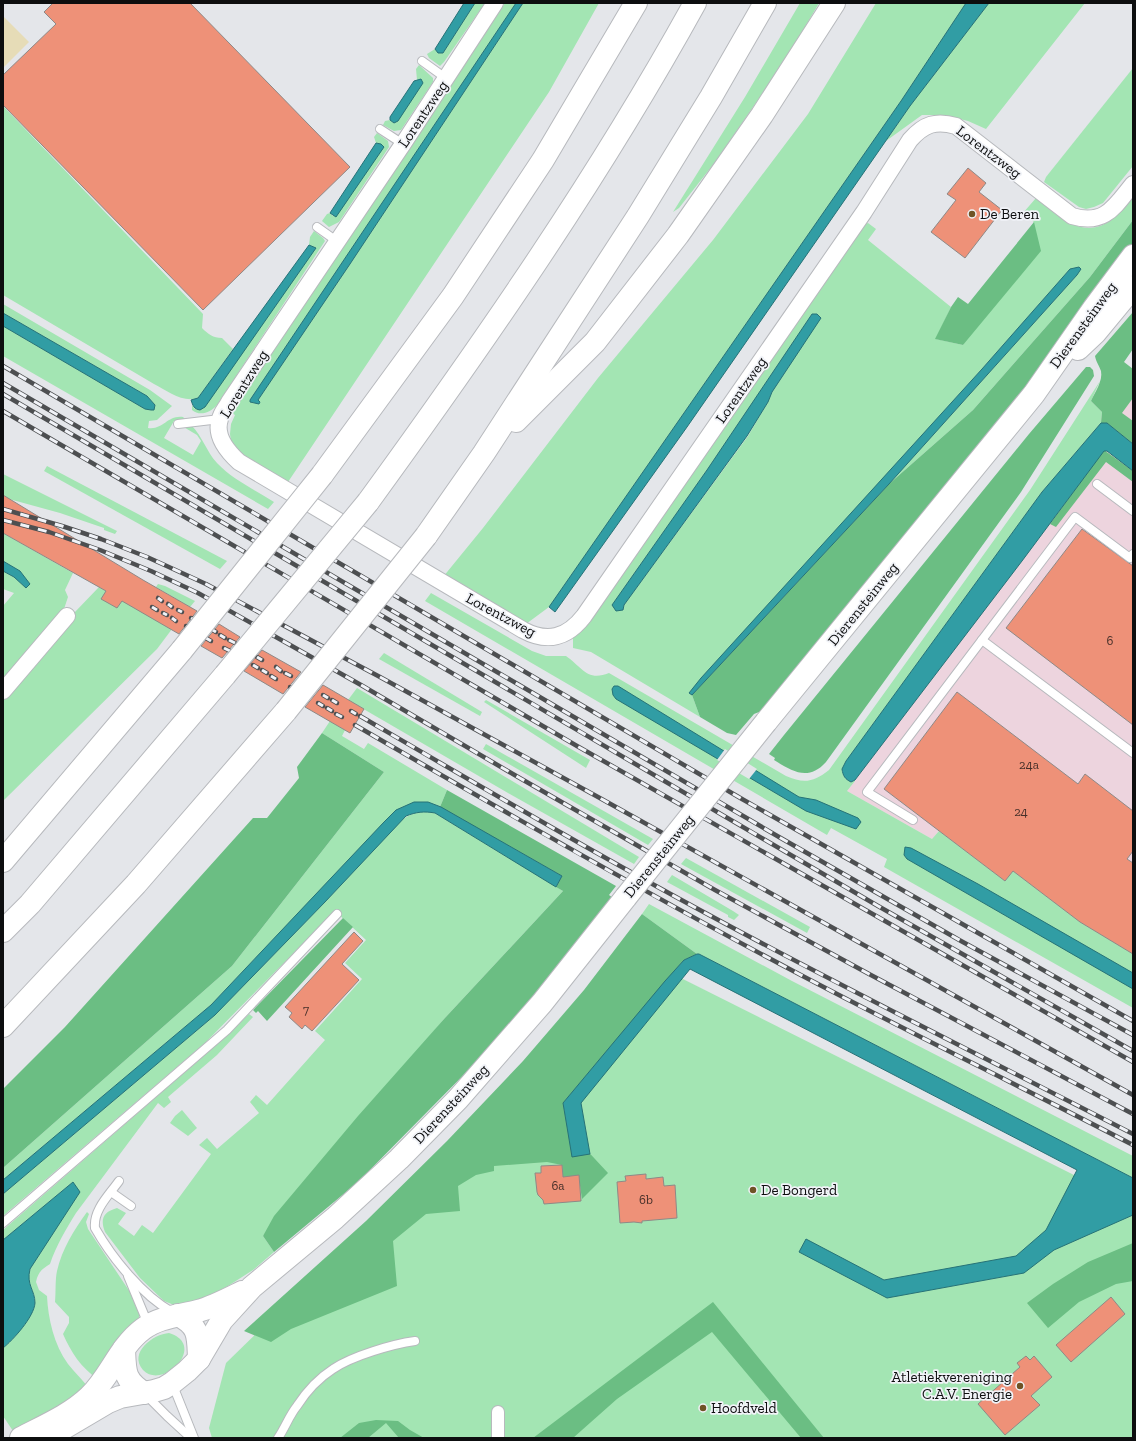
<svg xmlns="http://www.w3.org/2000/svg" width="1136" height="1441" viewBox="0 0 1136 1441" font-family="'Zilla Slab',serif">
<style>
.industrial{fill:#edd4de}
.green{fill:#a3e5b3;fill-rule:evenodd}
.forest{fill:#6bbe83}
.sand{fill:#e6dcb7}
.water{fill:#319da4;stroke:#267277}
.pier{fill:#e4e6ea}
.building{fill:#ee9178;stroke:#8e8987}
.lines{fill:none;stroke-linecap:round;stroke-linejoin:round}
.service-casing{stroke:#b7b9bd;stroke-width:10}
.pedestrian-casing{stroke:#b7b9bd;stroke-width:14}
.minor-casing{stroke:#b7b9bd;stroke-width:18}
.secondary-casing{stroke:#b7b9bd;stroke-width:24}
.motorway-casing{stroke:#b7b9bd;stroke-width:24}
.service{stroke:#fff;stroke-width:8}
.pedestrian{stroke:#fff;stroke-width:12}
.minor{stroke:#fff;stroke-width:16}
.secondary{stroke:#fff;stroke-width:22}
.motorway{stroke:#fff;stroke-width:22}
.rail-casing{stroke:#4d4f51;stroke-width:4.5}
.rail{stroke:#f1f3f8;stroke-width:3;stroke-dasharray:9;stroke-linecap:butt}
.secondary-bridge-casing{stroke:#b7b9bd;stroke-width:24;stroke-linecap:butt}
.motorway-bridge-casing{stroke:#b7b9bd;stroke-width:24;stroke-linecap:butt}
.secondary-bridge{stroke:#fff;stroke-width:22}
.motorway-bridge{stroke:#fff;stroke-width:22}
.poi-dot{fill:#6f5326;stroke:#f1f3f8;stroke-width:1.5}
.labels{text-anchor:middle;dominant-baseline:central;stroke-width:3.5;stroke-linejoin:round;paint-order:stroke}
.number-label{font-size:13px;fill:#452f29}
.street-label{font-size:15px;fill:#0d0e0f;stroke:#f1f3f8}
.poi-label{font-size:15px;fill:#0d0e0f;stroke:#f1f3f8;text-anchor:start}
</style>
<rect width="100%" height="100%" fill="#e4e6ea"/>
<path class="industrial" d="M1133,372V954L1080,922L1012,872L1005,881L939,831L932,839L847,791L855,781L851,774Z"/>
<g class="green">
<path d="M475,3H485L444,62L440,66L429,58L427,54L435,49L438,53H443Z"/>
<path d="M505,3H516L250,400V402L259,404L260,402L258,400L350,264L523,3H599L549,92L288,482L239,455L231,441L230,434L231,424L235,415L232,413Z"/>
<path d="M800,3H819L788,56L716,161L679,208L673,212L745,97Z"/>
<path d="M876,3H966L901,101L549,607L526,624L443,577L483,528L598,378L713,240L808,114Z"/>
<path d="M989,3H1085L986,129L968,121L943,115H922L886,141L910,106Z"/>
<path d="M419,65L433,78V82L401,130L394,131L383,125L385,121L390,120L394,123L421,79L417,80L416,69Z"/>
<path d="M1133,68V166L1103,203L1094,207L1086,209L1079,207L1044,182L1046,177Z"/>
<path d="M3,106L203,314L202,328C208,334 213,338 222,338L233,349L198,398C183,403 167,391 154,384L3,295Z"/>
<path d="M377,133L388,141L389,147L339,222L329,227L322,221L327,214L330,213L333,216L381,144L376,143L374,137Z"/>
<path d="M1133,197V220L1090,277L973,410L889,484L1077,275L1070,269L982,369L689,693L692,695L700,717L591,652L573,648V637L582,631L865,224L868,223L876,229L868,240L951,307L936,339L963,345L1034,222L1023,213L1036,198C1046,206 1057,216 1068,222C1097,238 1116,219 1133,197ZM812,314H817L790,365L772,392L768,402L748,436L624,605L623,610L612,605L707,470Z"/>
<path d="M314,231L323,238L325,241L217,405C211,412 200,417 192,410V405L195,409L315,248L309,245L310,237Z"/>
<path d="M3,304L150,390L172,406L157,420L149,421L148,428C164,430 167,415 183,417L185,419L174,421L164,438L193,455L201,441L197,435L182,426L191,425C203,437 206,451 217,463C232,479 255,490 274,502L268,509L3,356V326L145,409L155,405L147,396L3,313Z"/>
<path d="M1100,381L1091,401L1102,412L1101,423L1042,492L846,761L842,770C843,776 845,779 851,782L855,780V781L847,791L932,839L939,831L1005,881L1013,871L1080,922L1133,954V1008L884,867L887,859L831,828L827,835L425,601L431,593L532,651L546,656H566C582,667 587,682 609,673L786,776C804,784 814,782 829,770L1030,490Z"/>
<path d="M47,466L227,561L220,569L44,471Z"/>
<path d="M3,474L117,531L115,534L104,530V528L60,513L9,499L3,495Z"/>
<path d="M3,533L73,573L65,590L68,597L63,612L3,683V606L14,593L3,589V571L14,577L26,588L20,571L3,561Z"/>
<path d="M158,584L165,586L195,601L190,607L156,587Z"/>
<path d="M99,587L172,629L157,649L3,801V699L64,628L75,612Z"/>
<path d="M384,653L482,712L480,716L379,659Z"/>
<path d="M357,688L639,857L634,864L508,793L348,700Z"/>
<path d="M486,700L590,760L586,768L484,702Z"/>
<path d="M330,721L345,730L342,736L364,749L368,743L447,790L440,807C419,799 417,801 396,811L211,1005L3,1180V1168L232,966L384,772L322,733Z"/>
<path d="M486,744L653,839L648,845L483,749Z"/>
<path d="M424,811L435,813L563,891L444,1019L263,1236L274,1252L253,1270L228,1286L203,1299L174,1305L164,1301L140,1278L105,1232C100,1219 103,1212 117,1208L126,1213L118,1224L134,1236L142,1225L153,1233L211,1154L199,1145L207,1138L217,1149L259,1113L250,1102L256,1095L267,1105L325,1040L315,1031L362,979L345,963L366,940L335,911L205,1043L3,1216V1194L215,1015L325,902L397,824C406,816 412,813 424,811Z"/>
<path d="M686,858L810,927L807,933L681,864Z"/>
<path d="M672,875L733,911L739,915L734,920L728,917V915L667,882Z"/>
<path d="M649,904L792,981L1133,1156V1178L699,954H697L642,914Z"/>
<path d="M641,958L1072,1174L1133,1207V1438H212L209,1428L226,1363Z"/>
<path d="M249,1014L253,1017L217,1055L168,1097L171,1102L164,1108L158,1103L76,1213C66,1229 56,1246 50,1264C42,1269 38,1272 36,1282L39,1290L47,1296C48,1318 54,1345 68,1364C74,1372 82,1379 88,1387L15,1434L3,1416V1348C13,1340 34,1316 35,1303C36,1292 25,1283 30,1270C33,1262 40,1255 44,1247C55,1226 63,1203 73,1182L3,1240V1230L231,1032Z"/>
<path d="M182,1110L197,1128L188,1136L170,1123L175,1116Z"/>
<path d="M87,1212L89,1214L86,1222L88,1229L136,1301L140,1309L139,1317L137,1324L98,1379C81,1368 71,1352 63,1334L69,1323V1317L55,1302C56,1292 55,1280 57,1271C62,1249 74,1230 87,1212Z"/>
<path d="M169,1333C208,1345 163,1391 143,1370C128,1353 153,1334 169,1333Z"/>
</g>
<g class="forest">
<path d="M1133,220V248L1025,388L764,710L754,714L736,735L727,733L700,717L692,695L889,484L973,410L1090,277Z"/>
<path d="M1034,222L1041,251L963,345L935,339L951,307L958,297L968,304Z"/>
<path d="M1133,312V349L1124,362L1133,369V398L1122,413L1133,421V444L1107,423H1101L1102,412L1091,401C1095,392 1103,381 1101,371C1099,365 1096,362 1095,356Z"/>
<path d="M1086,367H1090L1093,370L1094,376L1021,492L826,762C808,782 792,771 774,760L775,758L769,754L784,735L1029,434Z"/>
<path d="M1104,450L1133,471V482L1106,462L1056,527L1050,524Z"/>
<path d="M322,733L384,772L232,966L3,1168V1089L65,1027L253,818H267L299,778L297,767Z"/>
<path d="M447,790L616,886L609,895L613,898L597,916L499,1039L358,1182L274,1252L263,1236L274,1216L358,1116L444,1019L563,891L556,887L562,876L440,807Z"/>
<path d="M642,914L697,954L684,960L563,1103L568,1130L608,1173L582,1199L579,1179L563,1177L562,1165L547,1162L494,1166V1171L476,1175L458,1186L460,1211L426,1214L393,1241L397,1286L291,1329L271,1342L244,1331L366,1221L447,1141L523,1061L584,990Z"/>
<path d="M343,918L353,927L267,1021L258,1011L256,1013L253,1010Z"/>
<path d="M1133,1243V1281L1116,1284L1079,1302L1048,1328L1027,1303L1053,1284L1088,1262Z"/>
<path d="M713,1302L824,1438H801L712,1332L617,1399L573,1438H533Z"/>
<path d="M376,1420L398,1421L410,1430L424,1438H399L386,1423L368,1438H340L359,1423Z"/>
</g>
<path class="sand" d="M3,16L29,42L3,68Z"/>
<g class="water">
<path d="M464,3H475L443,53H438L435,49Z"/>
<path d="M516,3H523L350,264L258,400L260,402L259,404L250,402V400Z"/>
<path d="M966,3H989L910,106L687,427L555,612L549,607L901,101Z"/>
<path d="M421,79L423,83L398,121L394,123L390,120V117L414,81Z"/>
<path d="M376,143L381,144L384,147L336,217L330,213Z"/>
<path d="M309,245L316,248L205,407L200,410C194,409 193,406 191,400L198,398Z"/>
<path d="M1079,267L1081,269L1077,275L889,484L692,695L689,693L701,678L982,369L1070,269Z"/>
<path d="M3,313L147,396L155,405L154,410H151L145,409L3,326Z"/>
<path d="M812,314H817L821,318L772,392L768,402L747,436L624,605L623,610L616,611L612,605L707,470Z"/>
<path d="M1101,423H1107L1133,444V471L1107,451H1104L1022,561L855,780L851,782C845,779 843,776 842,769L846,761L1042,492Z"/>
<path d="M3,561L20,571L30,584L26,588L14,577L3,571Z"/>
<path d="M614,686H618L799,797L816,800L858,818L861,822L856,829L806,811L616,699L613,695L612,689Z"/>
<path d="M414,802H428L441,807L562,876L556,887L435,813C424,811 416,812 406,816L325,902L215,1015L3,1194V1180L211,1005L384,822L396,810Z"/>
<path d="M905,847L911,848L978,884L1133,973V989L907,859L904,855Z"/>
<path d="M697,954H699L1133,1178V1215L1054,1250L1024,1273L887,1298L799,1252L806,1239L884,1280L1016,1256L1046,1230L1077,1170L690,969L581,1103L590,1154L572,1157L563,1103L665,981L684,960Z"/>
<path d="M73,1182L80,1192L30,1269C26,1285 35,1290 35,1303C34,1317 13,1340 3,1348V1240Z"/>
</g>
<path class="pier" d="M725,749L757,769L749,779L717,760Z"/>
<g class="building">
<path d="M53,3H190L350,167L203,310L3,105V75L56,24L44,12Z"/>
<path d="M968,168L986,183L979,192L1002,210L965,258L931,232L956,200L947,194Z"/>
<path d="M3,495L143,580L197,611L179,634L122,601L117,608L101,599L106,591L3,533Z"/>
<path d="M1082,529L1133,566V725L1006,628Z"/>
<path d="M219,624L240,637L222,658L201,646Z"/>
<path d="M262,650L301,672L283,694L244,671Z"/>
<path d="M323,685L364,709L350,733L305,707Z"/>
<path d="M957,692L1078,784L1085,774L1133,811V851L1127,859L1133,863V954L1080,922L1013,871L1005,881L884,789Z"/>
<path d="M354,932L363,941L342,964L359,980L312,1031L305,1025L302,1029L289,1017L292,1013L285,1007Z"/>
<path d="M562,1165L563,1177L579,1175L581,1201L544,1204L543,1200L538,1195L537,1192L535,1173H541V1166Z"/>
<path d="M646,1174V1179L663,1177L664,1186L675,1185L677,1218L642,1221V1223L634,1222L620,1223L617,1182L626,1181L625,1176Z"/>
<path d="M1111,1297L1125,1314L1071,1362L1056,1345Z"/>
<path d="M1026,1356L1030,1360L1034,1356L1052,1377L1031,1396L1040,1405L1005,1435L978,1404L1020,1367L1017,1363Z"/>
</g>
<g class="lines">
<g class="service-casing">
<g id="service">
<path d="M422,61L447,79"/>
<path d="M380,129L403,144"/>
<path d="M317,227L338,242"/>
<path d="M178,424L220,419"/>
<path d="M1097,484L1133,511"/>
<path d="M982,640L1133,753"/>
<path d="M913,820L867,792L1075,517L1130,558L1133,554"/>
<path d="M119,1181C109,1195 93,1210 95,1228C112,1258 142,1295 172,1312"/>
<path d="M111,1192L131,1206"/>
<path d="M3,1223L227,1030L337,914"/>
<path d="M128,1276L148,1324"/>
<path d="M172,1383L194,1438"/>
<path d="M146,1395L167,1416L191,1438"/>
<path d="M278,1438C285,1428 289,1416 297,1406C306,1392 319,1378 333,1369C352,1356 393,1344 415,1341"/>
</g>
</g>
<g class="pedestrian-casing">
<path id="pedestrian" d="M498,1438V1412"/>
</g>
<g class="minor-casing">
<g id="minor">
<path d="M495,3L403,144L229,402C226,408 221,413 220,419C214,436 227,451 239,462L523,630C547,643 567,638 584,616L864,212L910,140C924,124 936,120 956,126L1072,216C1105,226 1115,206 1133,184"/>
<path d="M3,691L67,616"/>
</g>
</g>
<g class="secondary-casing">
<g id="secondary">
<path d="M1078,349L1095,333L1133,287"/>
<path d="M766,722L1034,394L1094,308L1133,256"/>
<path d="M178,1315C200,1326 198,1337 199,1359"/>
<path d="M124,1349C125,1372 124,1380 144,1393"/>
<path d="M21,1438C44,1426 70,1415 89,1397C110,1377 119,1347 143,1329C159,1317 179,1316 198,1311C213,1307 228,1299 242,1292"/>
<path d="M47,1438L108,1402L120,1397L154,1391L164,1388L172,1383L187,1371L199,1359L222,1320L252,1287L335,1218L399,1159L458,1099L542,1003L626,897"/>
</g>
</g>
<g class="motorway-casing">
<g id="motorway">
<path d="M516,421L595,342L678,235L762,115L834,3"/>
<path d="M322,475L453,296L543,160L636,3"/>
<path d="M368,502C485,341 599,177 695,3"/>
<path d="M426,536L484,453L638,216L711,97L765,3"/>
<path d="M3,861L182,650"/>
<path d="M3,931L30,904L225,675"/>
<path d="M3,1026L136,884L286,711"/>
</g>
</g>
<use href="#service" class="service"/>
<use href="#pedestrian" class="pedestrian"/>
<use href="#minor" class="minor"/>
<use href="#secondary" class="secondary"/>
<use href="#motorway" class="motorway"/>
<g class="rail-casing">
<g id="rail">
<path d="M3,366L742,799L1133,1021"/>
<path d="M3,383L779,837L961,941L1133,1035"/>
<path d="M3,394L878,906L1133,1051"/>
<path d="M3,411L577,746L1133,1062"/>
<path d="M3,509L62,526L101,539L147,557L206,584L380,677L598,797L1133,1095"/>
<path d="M3,520L49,532L100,550L151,571L198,593L361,685L518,777L715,890L869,974L1133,1114"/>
<path d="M158,598L162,601"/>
<path d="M168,604L172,607"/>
<path d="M152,607L157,610"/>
<path d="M178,610L182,612"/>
<path d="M163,613L167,615"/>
<path d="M172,618L176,621"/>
<path d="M191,618L196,621"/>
<path d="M186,626L191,629"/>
<path d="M211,629L216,632"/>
<path d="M196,632L202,635"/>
<path d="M220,635L225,638"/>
<path d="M206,638L211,641"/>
<path d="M229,640L235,643"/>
<path d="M224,648L230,651"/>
<path d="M248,651L253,654"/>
<path d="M234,654L239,657"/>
<path d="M257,657L262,660"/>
<path d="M253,665L258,668"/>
<path d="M276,667L281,671"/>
<path d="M262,670L267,673"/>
<path d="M285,673L291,676"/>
<path d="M271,676L276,679"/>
<path d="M304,684L309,687"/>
<path d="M290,687L295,690"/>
<path d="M299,692L304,695"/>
<path d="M323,695L328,698"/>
<path d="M332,700L337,703"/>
<path d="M318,703L323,706"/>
<path d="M327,708L332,711"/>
<path d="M351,711L356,714"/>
<path d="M336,714L342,717"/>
<path d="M360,716C485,789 609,862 737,930C868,1000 1001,1066 1133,1134"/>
<path d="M355,725C501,810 647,894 797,973C908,1032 1022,1087 1133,1145"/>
</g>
</g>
<use href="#rail" class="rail"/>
<g class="secondary-bridge-casing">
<path id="secondary-bridge" d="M626,897L766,722"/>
</g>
<g class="motorway-bridge-casing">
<g id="motorway-bridge">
<path d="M182,650L322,475"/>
<path d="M225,675L368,502"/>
<path d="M286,711L426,536"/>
</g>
</g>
<use href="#secondary-bridge" class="secondary-bridge"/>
<use href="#motorway-bridge" class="motorway-bridge"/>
</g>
<g class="poi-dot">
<circle cx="972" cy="214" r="4"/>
<circle cx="753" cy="1190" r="4"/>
<circle cx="1020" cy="1386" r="4"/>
<circle cx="703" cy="1408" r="4"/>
</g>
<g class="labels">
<g class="number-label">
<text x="1110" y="640">6</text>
<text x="1029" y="764">24a</text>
<text x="1021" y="811">24</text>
<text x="306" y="1009">7</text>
<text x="558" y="1185">6a</text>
<text x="646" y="1199">6b</text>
</g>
<g class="street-label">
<text transform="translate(423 114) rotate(-56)">Lorentzweg</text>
<text transform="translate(989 152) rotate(37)">Lorentzweg</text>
<text transform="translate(1083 325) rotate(-54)">Dierensteinweg</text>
<text transform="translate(244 384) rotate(-58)">Lorentzweg</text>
<text transform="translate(741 390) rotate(-55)">Lorentzweg</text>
<text transform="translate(863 604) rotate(-51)">Dierensteinweg</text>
<text transform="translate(501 615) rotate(28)">Lorentzweg</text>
<text transform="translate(659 856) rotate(-51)">Dierensteinweg</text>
<text transform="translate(451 1104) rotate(-47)">Dierensteinweg</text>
</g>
<g class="poi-label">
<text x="980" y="214">De Beren</text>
<text x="761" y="1190">De Bongerd</text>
<text x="1012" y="1377" text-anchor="end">Atletiekvereniging<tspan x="1012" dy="17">C.A.V. Energie</tspan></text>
<text x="711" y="1408">Hoofdveld</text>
</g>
</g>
<rect width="1136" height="1441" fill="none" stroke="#0d0e0f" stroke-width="8"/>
</svg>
